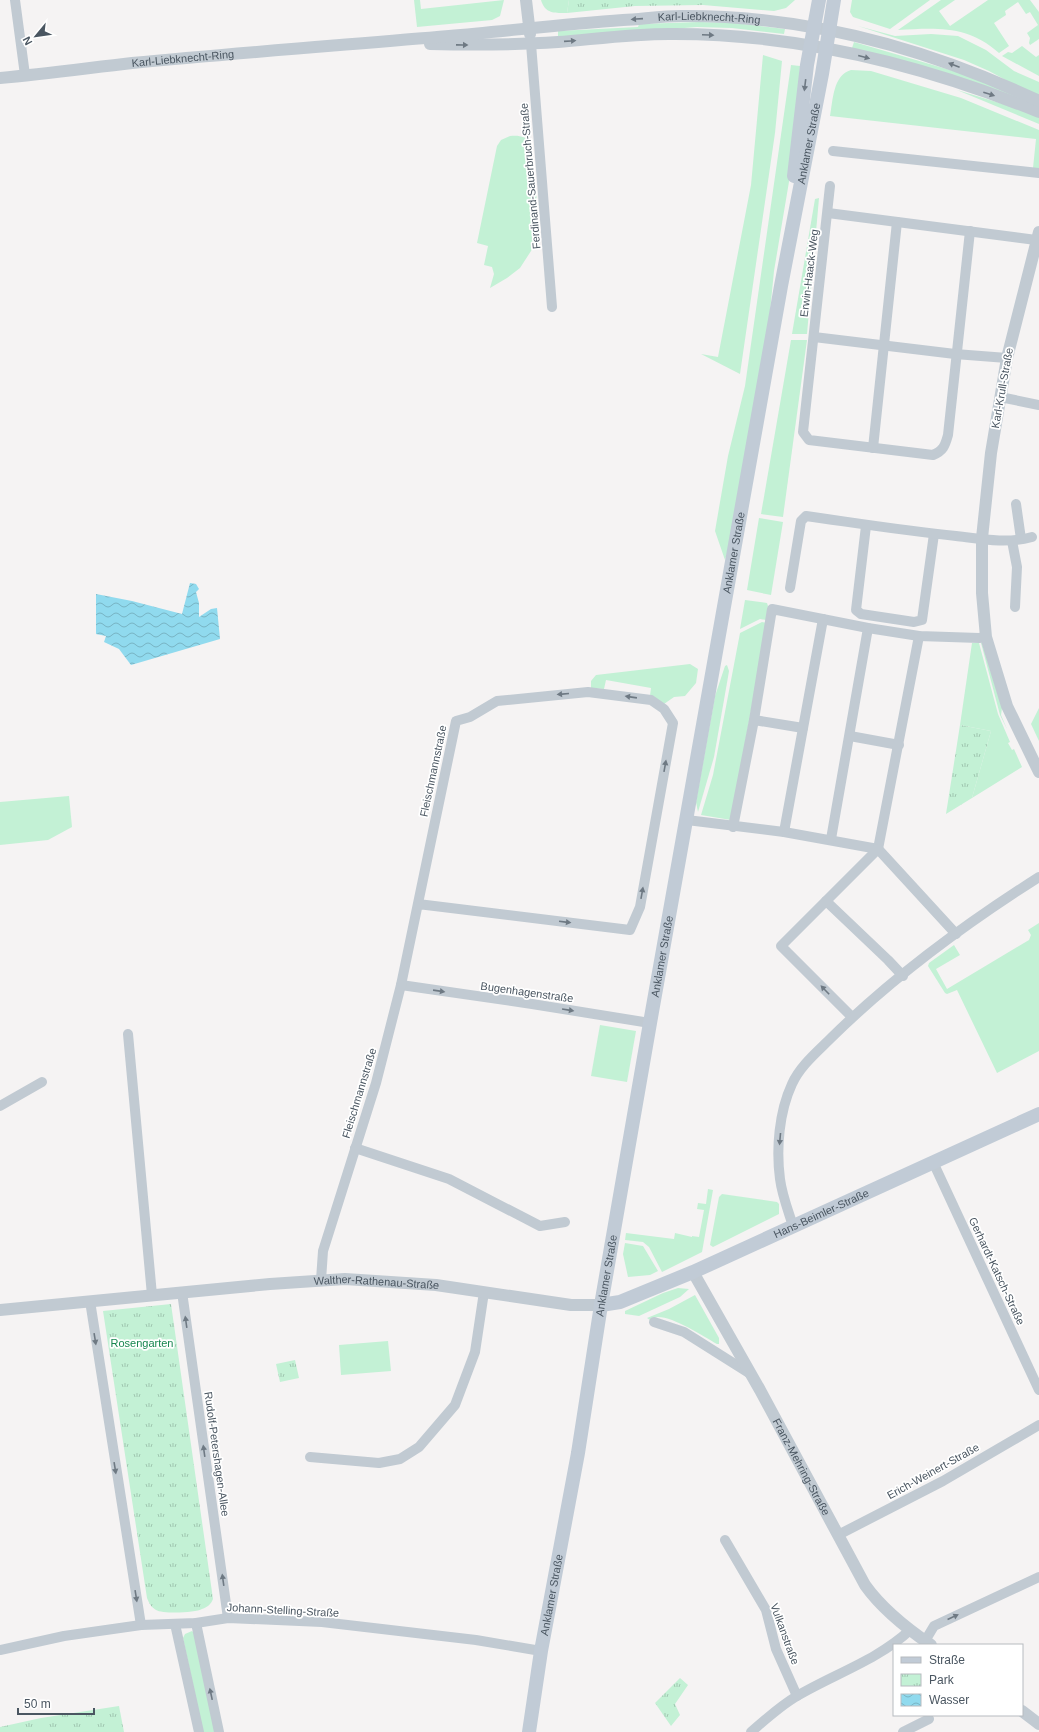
<svg xmlns="http://www.w3.org/2000/svg" width="1039" height="1732" viewBox="0 0 1039 1732" font-family="Helvetica,sans-serif">
<style>
.grass{fill:#c3f1d5}
.park{fill:url(#park-tufts)}
.water{fill:url(#water-waves)}
.lines{fill:none;stroke-linecap:round;stroke-linejoin:round}
.minor{stroke:#c1cad2;stroke-width:10}
.tertiary{stroke:#c1cad2;stroke-width:12}
.secondary{stroke:#c1cbd6;stroke-width:14}
.oneway{fill:#6e7983}
.oneway2{fill:#6e7984}
.labels{text-anchor:middle;dominant-baseline:central;stroke-width:3.5;stroke-linejoin:round;paint-order:stroke}
.street-label{font-size:11px;fill:#4a5661;stroke:#fff}
.park-label{font-size:11px;fill:#17864f;stroke:#fff}
</style>
<defs>
<pattern id="park-tufts" width="24" height="20" patternUnits="userSpaceOnUse"><rect width="24" height="20" fill="#c3f1d5"/><path d="M3 7l-1-3M5 7V3M7 7l1-3M15 17l-1-3M17 17v-4M19 17l1-3" fill="none" stroke="#a0c6b0"/></pattern>
<pattern id="water-waves" width="16" height="10" patternUnits="userSpaceOnUse"><rect width="16" height="10" fill="#90daee"/><path d="M0 5q4-4 8 0t8 0" fill="none" stroke="#78b4c4"/></pattern>
</defs>
<rect width="100%" height="100%" fill="#f5f3f3"/>
<g class="grass">
<path d="M414,0H420L421,9L504,0L500,16L492,20L417,27Z"/>
<path d="M541,0H569L567,13C555,13 545,14 541,0Z"/>
<path d="M703,0H795L786,8L774,11L703,5Z"/>
<path d="M852,0H930L890,29L853,17L850,12Z"/>
<path d="M941,0H955L939,11L950,26L988,0H1030L1039,12V39L1030,45L1029,43L1030,38L1027,33L1038,25L1030,12L1026,14L1018,2L1005,11L1006,15L994,23L1009,46L999,53C968,25 936,28 898,30Z"/>
<path d="M699,22L735,23L785,29L784,34L732,28L697,27L558,38V31L638,27L639,24Z"/>
<path d="M858,26L895,36L931,34L958,36L986,50L1014,71L1039,82V98L989,71L964,60Z"/>
<path d="M854,42L964,74L1039,105L951,76L852,48Z"/>
<path d="M1022,46L1036,57L1039,55V76L1002,56L1008,52L1012,53Z"/>
<path d="M763,55L782,61L775,133L740,374L701,354L718,357L751,185Z"/>
<path d="M791,65L800,66L794,152L774,271L769,322L730,544L725,560L715,531L728,456L745,386Z"/>
<path d="M851,70L871,71L961,98L1039,130V169L1033,168L1036,139L830,116C833,100 833,75 851,70Z"/>
<path d="M957,90L1039,115V124Z"/>
<path d="M510,136C518,135 527,136 531,144L540,232L531,251L520,268L507,278L490,288L494,274L492,267L484,265L488,246L477,243L497,146L501,140Z"/>
<path d="M819,198L807,334H792L815,199Z"/>
<path d="M791,340H807L783,517L761,514Z"/>
<path d="M759,518L783,522L771,595L747,590Z"/>
<path d="M745,600L767,603L768,606L766,620L760,619L740,629Z"/>
<path d="M762,622L767,623L731,820L701,815L713,775L740,633Z"/>
<path d="M972,643H979L998,714L1010,742L1008,743L1012,750L1014,749L1022,767L972,798L991,731L960,725Z"/>
<path d="M981,643H982L1002,708L1001,715L1007,729L1000,715Z"/>
<path d="M690,664L698,669L696,683L685,696L674,697L664,704L650,696L651,688L606,680L604,689L591,688V681L596,675Z"/>
<path d="M727,665L729,671L728,677L714,757L698,812L696,802L715,696L725,666Z"/>
<path d="M1039,708V741L1031,724Z"/>
<path d="M69,796L72,827L48,840L0,845V802Z"/>
<path d="M1039,923V1051L997,1073L957,990L947,994L945,993L928,966L929,963L954,945L960,955L936,969L947,989L1029,940L1031,935L1028,930Z"/>
<path d="M600,1025L636,1031L627,1082L591,1076Z"/>
<path d="M708,1189L713,1190L702,1252L662,1272L649,1247L643,1242L625,1240L626,1233L674,1239L675,1233L692,1237V1236L699,1237L704,1210L697,1209L698,1203L706,1204Z"/>
<path d="M722,1194L777,1202L779,1204V1214L713,1247L710,1245L719,1197Z"/>
<path d="M625,1243L643,1246L658,1271L650,1275L628,1277L623,1254Z"/>
<path d="M678,1288L689,1289L680,1297L639,1316L625,1314V1311L663,1293Z"/>
<path d="M695,1295L719,1338V1344H717C703,1336 674,1317 658,1317C656,1317 652,1319 650,1320L647,1318L669,1309Z"/>
<path d="M388,1341L391,1371L341,1375L339,1345Z"/>
<path d="M192,1631L194,1633L215,1732H203L183,1638L185,1634Z"/>
</g>
<g class="park">
<path d="M569,0H703V5L635,6L567,13Z"/>
<path d="M960,725L991,731L972,798L946,814Z"/>
<path d="M171,1304L213,1599C211,1604 208,1607 202,1609C196,1613 162,1614 156,1610C151,1607 149,1603 147,1598L103,1311Z"/>
<path d="M295,1360L299,1378L280,1382L276,1364Z"/>
<path d="M680,1678L688,1685L675,1704L680,1715L671,1726L655,1703Z"/>
<path d="M119,1706L124,1732H0V1727L41,1718Z"/>
</g>
<path class="water" d="M190,583L196,584L199,589L196,592L199,603V617L211,609L217,608L220,639L131,665L119,649L104,642L106,636L96,634V594L132,601L182,614Z"/>
<g class="lines">
<g class="minor">
<path d="M15,0L25,75"/>
<path d="M531,44L552,307"/>
<path d="M833,151L1039,173"/>
<path d="M830,186L803,432L809,440L933,455C943,451 945,446 948,435L970,231"/>
<path d="M828,213L1036,240"/>
<path d="M814,337L955,354L1007,358"/>
<path d="M1000,397L1039,405"/>
<path d="M873,448L897,222"/>
<path d="M1016,504L1021,539"/>
<path d="M866,526L856,610L861,614L914,622L922,620L934,534"/>
<path d="M1012,541L1017,567L1015,607"/>
<path d="M790,588L801,521L806,516C856,523 906,531 956,536C981,539 1007,544 1032,537"/>
<path d="M754,720L803,728"/>
<path d="M850,736L899,745"/>
<path d="M687,820L784,832L878,849"/>
<path d="M733,827L754,720L772,609L868,628L919,636L979,638L986,637"/>
<path d="M784,832L823,619"/>
<path d="M831,839L868,628"/>
<path d="M878,849L919,636"/>
<path d="M878,849L956,934"/>
<path d="M826,901L888,960L903,976"/>
<path d="M401,985L532,1004L650,1023"/>
<path d="M852,1017L781,946L878,849"/>
<path d="M128,1034L152,1295"/>
<path d="M0,1106L42,1082"/>
<path d="M355,1148L449,1179L540,1226L565,1222"/>
<path d="M933,1162L1039,1390"/>
<path d="M793,1226C788,1210 782,1195 780,1179C776,1149 779,1112 792,1084C800,1066 817,1052 831,1038C893,977 965,924 1039,877"/>
<path d="M321,1280L323,1251L376,1083L401,985L456,721L470,717L497,701L588,692L651,700L664,709L673,723L640,907L630,930L418,904"/>
<path d="M182,1292L228,1618"/>
<path d="M90,1301L141,1625"/>
<path d="M654,1322L684,1332L749,1373"/>
<path d="M310,1457L379,1463L400,1459L419,1447L455,1405L475,1352L484,1292"/>
<path d="M838,1535L943,1481L1039,1425"/>
<path d="M725,1540L766,1610L776,1649L797,1696"/>
<path d="M196,1623L219,1732"/>
<path d="M175,1624L199,1732"/>
<path d="M925,1641L934,1626L1039,1577"/>
<path d="M0,1650L64,1636L141,1625L196,1623L228,1618L322,1622L476,1640L541,1651"/>
<path d="M751,1732C766,1719 780,1706 797,1696C834,1674 878,1660 910,1630"/>
<path d="M903,1732L929,1719"/>
</g>
<g class="tertiary">
<path d="M526,0L530,34"/>
<path d="M430,44C473,45 515,45 558,42C595,39 632,34 669,34C796,33 923,65 1039,112"/>
<path id="s1" d="M0,78C44,74 88,68 132,63C237,53 343,45 449,36C507,31 565,24 623,20C642,19 662,16 681,16C805,15 927,48 1039,101"/>
<path d="M1039,232L1007,358L991,453L982,538V593L986,637L1007,706L1039,772"/>
<path id="s2" d="M693,1272L760,1390L865,1585C882,1609 906,1628 931,1645"/>
<path id="s3" d="M0,1310L270,1284L345,1279L436,1285L571,1305H601"/>
<path d="M1022,1711L1039,1724"/>
</g>
<g class="secondary">
<path d="M794,176L807,65L819,0"/>
<path id="s4" d="M601,1305L620,1302L693,1272L1039,1114"/>
<path id="s5" d="M529,1732L541,1651L578,1453L601,1305L650,1023L781,286L822,74L834,0"/>
</g>
</g>
<defs><path id="oneway-solid" d="M-6-.8H1V-3.2L6.5 0L1 3.2V.8H-6Z"/></defs>
<g class="oneway">
<use href="#oneway-solid" transform="translate(637 19) rotate(176)"/>
<use href="#oneway-solid" transform="translate(708 35) rotate(2)"/>
<use href="#oneway-solid" transform="translate(570 41) rotate(-4)"/>
<use href="#oneway-solid" transform="translate(462 45) rotate(1)"/>
<use href="#oneway-solid" transform="translate(864 57) rotate(15)"/>
<use href="#oneway-solid" transform="translate(954 65) rotate(-159)"/>
<use href="#oneway-solid" transform="translate(989 94) rotate(18)"/>
<use href="#oneway-solid" transform="translate(563 694) rotate(175)"/>
<use href="#oneway-solid" transform="translate(631 697) rotate(-172)"/>
<use href="#oneway-solid" transform="translate(665 766) rotate(-80)"/>
<use href="#oneway-solid" transform="translate(642 893) rotate(-80)"/>
<use href="#oneway-solid" transform="translate(565 922) rotate(7)"/>
<use href="#oneway-solid" transform="translate(825 990) rotate(-134)"/>
<use href="#oneway-solid" transform="translate(439 991) rotate(8)"/>
<use href="#oneway-solid" transform="translate(568 1010) rotate(9)"/>
<use href="#oneway-solid" transform="translate(780 1139) rotate(95)"/>
<use href="#oneway-solid" transform="translate(186 1322) rotate(-98)"/>
<use href="#oneway-solid" transform="translate(95 1339) rotate(81)"/>
<use href="#oneway-solid" transform="translate(204 1451) rotate(-98)"/>
<use href="#oneway-solid" transform="translate(115 1468) rotate(81)"/>
<use href="#oneway-solid" transform="translate(223 1580) rotate(-98)"/>
<use href="#oneway-solid" transform="translate(136 1596) rotate(81)"/>
<use href="#oneway-solid" transform="translate(953 1617) rotate(-25)"/>
<use href="#oneway-solid" transform="translate(211 1694) rotate(-102)"/>
</g>
<use class="oneway2" href="#oneway-solid" transform="translate(805 85) rotate(97)"/>
<g class="labels">
<g class="street-label">
<text stroke="none"><textPath href="#s1" startOffset="712">Karl-Liebknecht-Ring</textPath></text>
<text stroke="none"><textPath href="#s1" startOffset="184">Karl-Liebknecht-Ring</textPath></text>
<text stroke="none"><textPath href="#s5" startOffset="1613">Anklamer Straße</textPath></text>
<text transform="translate(530 176) rotate(-95)">Ferdinand-Sauerbruch-Straße</text>
<text transform="translate(809 273) rotate(-83)">Erwin-Haack-Weg</text>
<text transform="translate(1002 388) rotate(-80)">Karl-Krull-Straße</text>
<text stroke="none"><textPath href="#s5" startOffset="1197">Anklamer Straße</textPath></text>
<text transform="translate(433 771) rotate(-78)">Fleischmannstraße</text>
<text stroke="none"><textPath href="#s5" startOffset="787">Anklamer Straße</textPath></text>
<text transform="translate(527 992) rotate(8)">Bugenhagenstraße</text>
<text transform="translate(359 1093) rotate(-73)">Fleischmannstraße</text>
<text stroke="none"><textPath href="#s4" startOffset="239">Hans-Beimler-Straße</textPath></text>
<text transform="translate(997 1271) rotate(65)">Gerhardt-Katsch-Straße</text>
<text stroke="none"><textPath href="#s5" startOffset="463">Anklamer Straße</textPath></text>
<text stroke="none"><textPath href="#s3" startOffset="378">Walther-Rathenau-Straße</textPath></text>
<text transform="translate(217 1454) rotate(82)">Rudolf-Petershagen-Allee</text>
<text stroke="none"><textPath href="#s2" startOffset="223">Franz-Mehring-Straße</textPath></text>
<text transform="translate(933 1471) rotate(-29)">Erich-Weinert-Straße</text>
<text stroke="none"><textPath href="#s5" startOffset="139">Anklamer Straße</textPath></text>
<text transform="translate(283 1610) rotate(3)">Johann-Stelling-Straße</text>
<text transform="translate(785 1634) rotate(70)">Vulkanstraße</text>
</g>
<g class="park-label">
<text x="142" y="1343">Rosengarten</text>
</g>
</g>
<rect x="893" y="1644" width="130" height="72" fill="#ffffff" stroke="#b7bbc0"/>
<rect x="901" y="1657" width="20" height="6" fill="#c1cbd6" stroke="#b7bbc0"/>
<text x="929" y="1664" font-size="12" fill="#4a5661">Straße</text>
<rect x="901" y="1674" width="20" height="12" fill="url(#park-tufts)" stroke="#b7bbc0"/>
<text x="929" y="1684" font-size="12" fill="#4a5661">Park</text>
<rect x="901" y="1694" width="20" height="12" fill="url(#water-waves)" stroke="#b7bbc0"/>
<text x="929" y="1704" font-size="12" fill="#4a5661">Wasser</text>
<g transform="translate(36 36) rotate(241)" stroke="#ffffff" stroke-width="3" paint-order="stroke">
<path d="M0-3L7 15L0 10L-7 15Z" fill="#4a5661"/>
<text y="-6" font-size="11" font-weight="bold" text-anchor="middle" fill="#4a5661">N</text>
</g>
<path d="M18 1708v6h76v-6" fill="none" stroke="#4a5661" stroke-width="2"/>
<text x="24" y="1708" font-size="12" fill="#4a5661" stroke="#ffffff" stroke-width="3" paint-order="stroke">50 m</text>
</svg>
